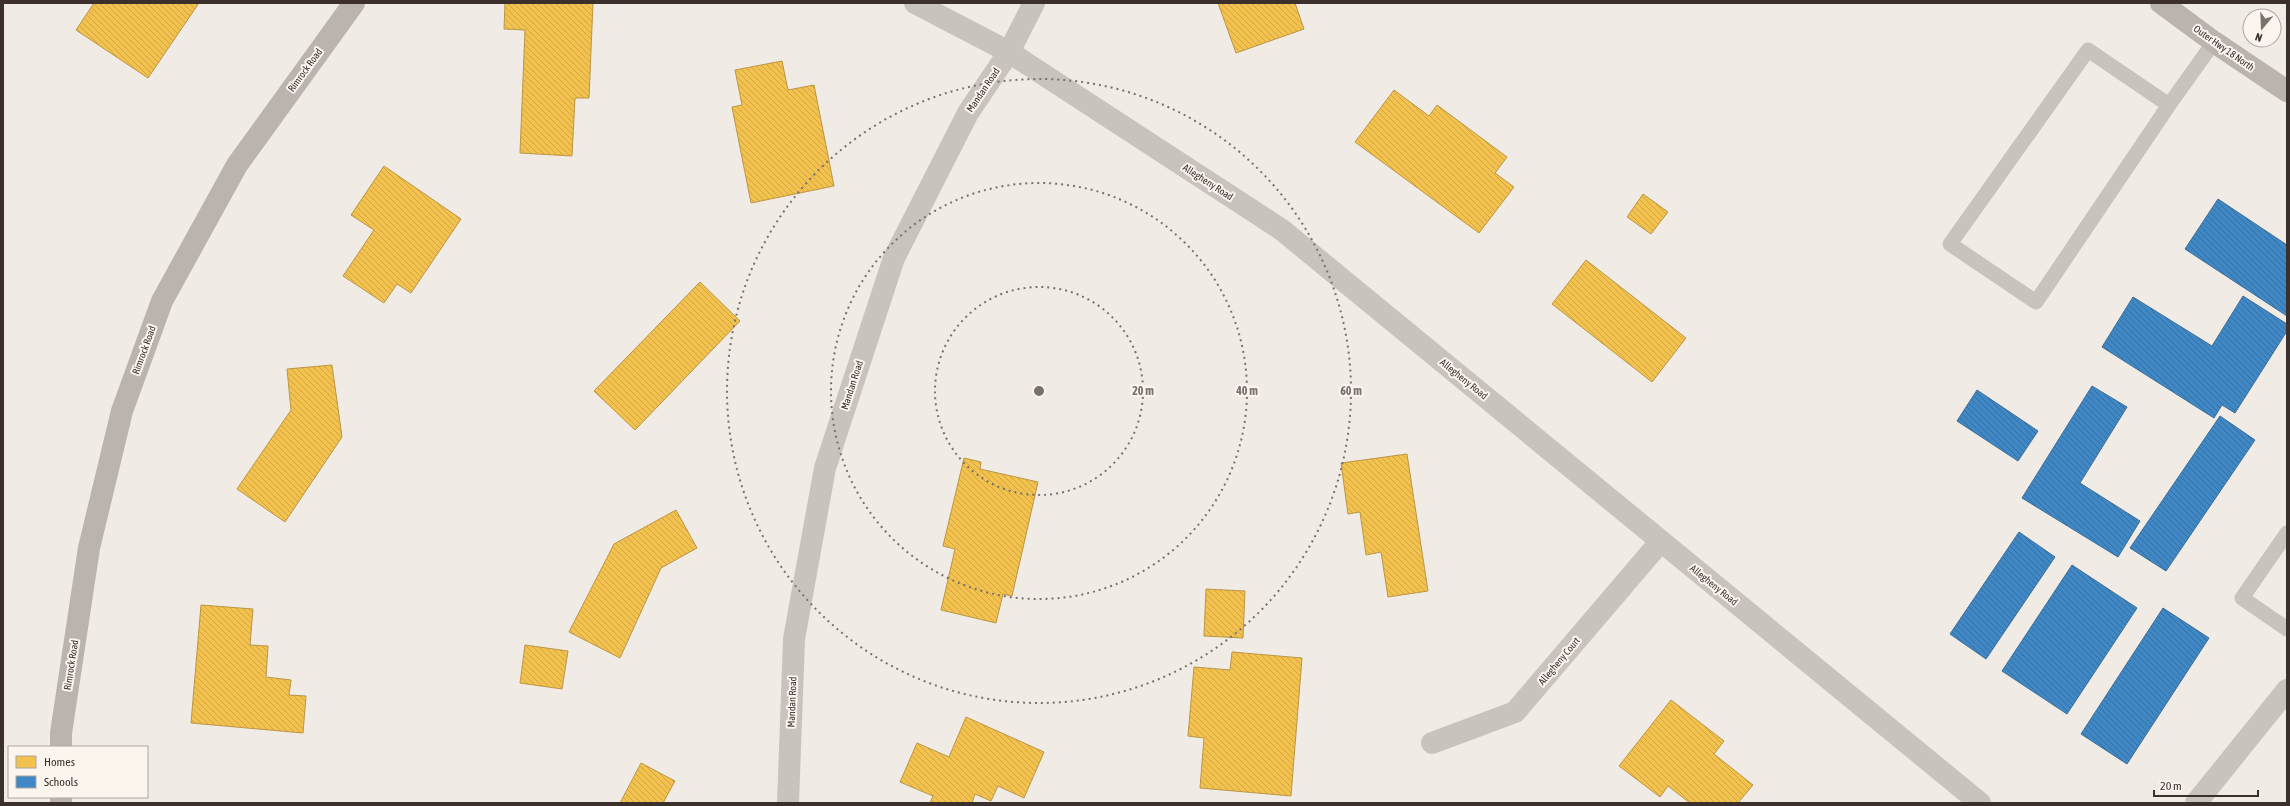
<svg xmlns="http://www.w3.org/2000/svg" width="2290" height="806" viewBox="0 0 2290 806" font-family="'Asap Condensed',sans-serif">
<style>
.homes{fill:url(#homes-back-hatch);stroke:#bb9644}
.schools{fill:url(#schools-back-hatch);stroke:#3e6e97}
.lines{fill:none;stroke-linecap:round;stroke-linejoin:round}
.lane{stroke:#c9c3be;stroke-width:15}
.street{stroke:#c9c3be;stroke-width:22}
.secondary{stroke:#bab3ae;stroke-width:22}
.ring{fill:none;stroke:#7a716c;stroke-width:2;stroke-dasharray:2 4}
.labels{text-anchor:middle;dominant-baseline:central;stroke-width:4;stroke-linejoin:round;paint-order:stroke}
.street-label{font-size:10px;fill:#3b302b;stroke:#fbf5ee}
.centre{fill:#7a716c;stroke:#fbf5ee;stroke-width:2}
.ring-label{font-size:12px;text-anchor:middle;font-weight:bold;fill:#7a716c;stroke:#fbf5ee;stroke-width:4;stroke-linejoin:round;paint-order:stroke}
</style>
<defs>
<pattern id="homes-back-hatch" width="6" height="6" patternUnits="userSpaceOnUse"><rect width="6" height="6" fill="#f2c14e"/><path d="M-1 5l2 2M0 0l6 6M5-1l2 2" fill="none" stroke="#d0a644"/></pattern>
<pattern id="schools-back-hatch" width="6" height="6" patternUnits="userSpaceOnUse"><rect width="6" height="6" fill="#3f88c5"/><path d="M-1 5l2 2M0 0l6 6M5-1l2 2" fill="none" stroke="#3670a0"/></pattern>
</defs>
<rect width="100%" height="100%" fill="#f0ebe5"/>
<g class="homes">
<path d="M94,3H199L148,78L76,30Z"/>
<path d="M505,3H593L589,98H575L572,156L520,153L525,30L504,29Z"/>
<path d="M1218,3H1295L1304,29L1236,53Z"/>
<path d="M782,61L788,90L814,85L834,186L751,203L732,107L742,105L735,70Z"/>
<path d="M1394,90L1429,116L1437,105L1507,157L1495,173L1514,187L1479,233L1355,142Z"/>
<path d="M384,166L461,219L411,293L397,284L384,303L343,276L374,230L351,215Z"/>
<path d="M1643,194L1668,212L1651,234L1627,217Z"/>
<path d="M1586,260L1686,338L1652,382L1552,304Z"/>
<path d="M700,282L740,321L635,430L594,391Z"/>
<path d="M332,365L342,437L285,522L237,489L291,410L287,369Z"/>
<path d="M1407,454L1428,591L1388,597L1381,552L1366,555L1360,512L1348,514L1341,463Z"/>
<path d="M964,458L981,462L980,469L1038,482L1012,596L1003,594L996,623L941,610L955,549L943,546Z"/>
<path d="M676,510L697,548L661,568L620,658L569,632L614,544Z"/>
<path d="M1206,589L1245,591L1243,638L1204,636Z"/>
<path d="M201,605L253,609L250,645L268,646L266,677L291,680L289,695L306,696L303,733L191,723Z"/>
<path d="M525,645L568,651L562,689L520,683Z"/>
<path d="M1232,652L1302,658L1291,796L1200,788L1204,738L1188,736L1194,667L1230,670Z"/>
<path d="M1671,700L1724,741L1714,754L1753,785L1738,803H1690L1668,786L1660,797L1619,766Z"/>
<path d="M966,717L1044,752L1024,798L998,786L991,801L975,794L972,803H930L933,796L900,782L917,743L949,757Z"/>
<path d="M641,763L675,781L663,803H620Z"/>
</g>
<g class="schools">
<path d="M2218,199L2287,245V316L2185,249Z"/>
<path d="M2243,296L2287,324V331L2235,413L2222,405L2214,418L2102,347L2133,297L2212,346Z"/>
<path d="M2092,386L2127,407L2080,483L2140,521L2118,557L2022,498Z"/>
<path d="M1977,390L2038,431L2018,461L1957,421Z"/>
<path d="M2220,416L2255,440L2166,571L2130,548Z"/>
<path d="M2019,532L2055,557L1986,659L1950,634Z"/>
<path d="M2072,565L2137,608L2067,714L2002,671Z"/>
<path d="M2163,608L2209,638L2127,764L2081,734Z"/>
</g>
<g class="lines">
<g class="lane">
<path d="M2169,105L2088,50L1950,244L2036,302L2169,105L2214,42"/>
<path d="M2287,533L2242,598L2287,629"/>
</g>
<g class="street">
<path d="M915,3L1009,52L1282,230L1980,803"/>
<path d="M1432,743L1515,712L1661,541"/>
<path d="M788,803L794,639L825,468L894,258L968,113L1009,52L1034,3"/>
<path d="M2196,803L2287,690"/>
</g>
<g class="secondary">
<path d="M2161,3L2214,42L2287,91"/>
<path d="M61,747V733L89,548L122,411L162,301L237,165L354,3"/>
<path d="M61,797V803"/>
</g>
</g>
<g class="ring">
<circle cx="1039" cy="391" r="104"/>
<circle cx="1039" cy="391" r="208"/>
<circle cx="1039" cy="391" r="312"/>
</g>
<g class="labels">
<g class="street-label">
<text transform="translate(2224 48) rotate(35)">Outer Hwy 18 North</text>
<text transform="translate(305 70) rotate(-54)">Rimrock Road</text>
<text transform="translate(983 90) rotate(-56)">Mandan Road</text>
<text transform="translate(1208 182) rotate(33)">Allegheny Road</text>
<text transform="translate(144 350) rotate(-70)">Rimrock Road</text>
<text transform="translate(1464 379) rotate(39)">Allegheny Road</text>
<text transform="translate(852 385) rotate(-72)">Mandan Road</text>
<text transform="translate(1714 585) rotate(39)">Allegheny Road</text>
<text transform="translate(1559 661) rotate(-50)">Allegheny Court</text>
<text transform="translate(71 665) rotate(-81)">Rimrock Road</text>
<text transform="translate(792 702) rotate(-88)">Mandan Road</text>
</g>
</g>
<circle cx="1039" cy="391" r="6" class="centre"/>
<g class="ring-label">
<text x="1143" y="395">20 m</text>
<text x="1247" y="395">40 m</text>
<text x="1351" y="395">60 m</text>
</g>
<rect width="2290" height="806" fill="none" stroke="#3b302b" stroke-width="8"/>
<rect x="8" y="746" width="140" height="52" fill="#fbf5ee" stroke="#aea6a0"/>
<rect x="16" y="756" width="20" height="12" fill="#f2c14e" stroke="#aea6a0"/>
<text x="44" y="766" font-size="12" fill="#3b302b">Homes</text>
<rect x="16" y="776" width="20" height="12" fill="#3f88c5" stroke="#aea6a0"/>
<text x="44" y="786" font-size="12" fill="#3b302b">Schools</text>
<g transform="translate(2262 28) rotate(199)"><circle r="19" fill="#fbf5ee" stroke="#aea6a0"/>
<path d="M0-3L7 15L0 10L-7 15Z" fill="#7a716c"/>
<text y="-6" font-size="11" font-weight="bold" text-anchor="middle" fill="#3b302b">N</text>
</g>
<path d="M2154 790v6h104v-6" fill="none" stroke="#3b302b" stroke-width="2"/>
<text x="2160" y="790" font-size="12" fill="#3b302b" stroke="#fbf5ee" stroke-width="3" paint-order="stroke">20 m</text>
</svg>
